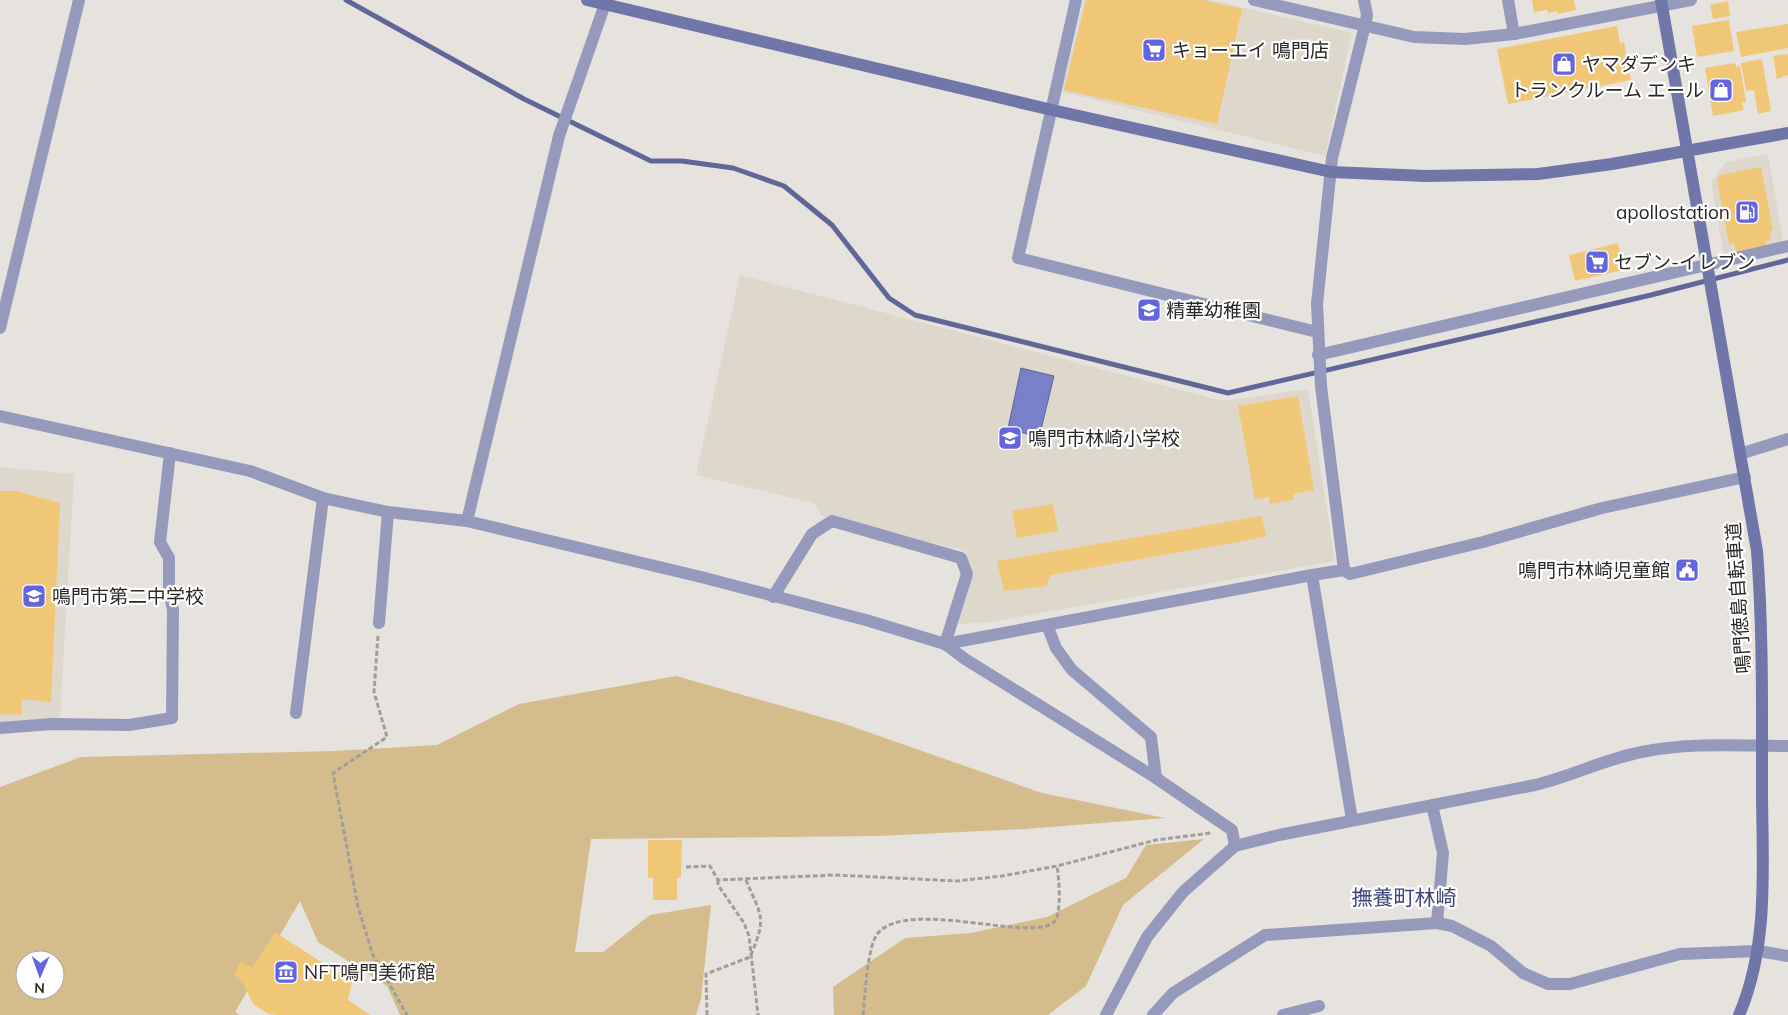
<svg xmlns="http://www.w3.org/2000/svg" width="1788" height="1015" viewBox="0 0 1788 1015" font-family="Mulish,'Noto Sans JP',sans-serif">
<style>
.built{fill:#ded7cb}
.green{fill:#d5bc8c;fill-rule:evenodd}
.water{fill:#7880c9;stroke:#616698}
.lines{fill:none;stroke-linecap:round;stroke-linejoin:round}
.stream{stroke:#616698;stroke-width:5}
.building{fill:#f0c776}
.path{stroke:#a09e9a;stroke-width:3;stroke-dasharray:5 2.5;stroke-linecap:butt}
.street{stroke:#959abc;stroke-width:12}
.secondary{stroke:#7076a7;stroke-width:12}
.labels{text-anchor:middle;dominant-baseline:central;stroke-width:4.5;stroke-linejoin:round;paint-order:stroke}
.poi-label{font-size:19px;fill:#2a2927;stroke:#fff;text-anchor:start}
.street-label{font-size:19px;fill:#2a2927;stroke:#fff}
.quarter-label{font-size:21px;fill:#3f437f;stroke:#fff}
</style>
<rect width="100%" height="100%" fill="#e6e3de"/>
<g class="built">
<path d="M1084,0H1211L1352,33L1325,156L1062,92Z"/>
<path d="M1768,154L1783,242L1724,256L1711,182L1726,162Z"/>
<path d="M740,275L1223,401L1308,389L1335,561L990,622L958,624L972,571L965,551L822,516L814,503L696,475Z"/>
<path d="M0,467L74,474L60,718L0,722Z"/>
</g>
<g class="green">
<path d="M676,676L842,723L1042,793L1165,818L1025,829L878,836L591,839L575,952H603L650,915L711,905L701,999L696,1015H400L387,986L318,942L300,901L235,1012L240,1015H0V787L81,757L334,751L437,745L519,704ZM25,960H55V990H25Z"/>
<path d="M1204,839L1123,905L1086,986L1048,1015H834L833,987L905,938L971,933L1047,917L1126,878L1146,845Z"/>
</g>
<path class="water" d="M1021,368L1054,376L1039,438L1008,428Z"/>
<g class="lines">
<path class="stream" d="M346,0L524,99L651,161H682L733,168L784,186L832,225L889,298L915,315L1228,393L1651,295L1788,260"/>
</g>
<g class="building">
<path d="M1086,0H1203L1242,9L1217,124L1064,90Z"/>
<path d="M1532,0H1574L1576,10L1558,14L1557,11L1548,13L1547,10L1534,12Z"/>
<path d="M1728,1L1730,16L1713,19L1710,5Z"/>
<path d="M1729,20L1734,51L1697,57L1692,26Z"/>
<path d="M1788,24V48L1741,57L1736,32Z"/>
<path d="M1617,26L1620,43L1624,42L1631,80L1508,104L1497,49Z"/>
<path d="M1788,54V75L1777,79L1773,56Z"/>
<path d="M1762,59L1771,111L1758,114L1754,90L1746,91L1741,63Z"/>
<path d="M1735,63L1736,67L1740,66L1746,102L1742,103L1744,110L1713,116L1705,68Z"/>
<path d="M1761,167L1773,231H1769L1771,240L1765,241L1766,245L1736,252L1734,243L1729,244L1717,179L1720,175Z"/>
<path d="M1618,243L1624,270L1575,281L1569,255Z"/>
<path d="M1298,396L1314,490L1293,494L1294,500L1270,504L1269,497L1255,499L1238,406Z"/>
<path d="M0,491H16L60,503L51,702L22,699L21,715L0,714Z"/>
<path d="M1053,504L1058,531L1017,538L1012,511Z"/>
<path d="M1262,516L1266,537L1050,575L1047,586L1004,591L997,561Z"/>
<path d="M648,840H682L681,878H677V900H653V878H648Z"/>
<path d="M275,932L352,982L348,1000L370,1015H276L269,1014L253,1004L244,985L234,975L241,961L252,968Z"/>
</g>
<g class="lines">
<g class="path">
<path d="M378,636L374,692L387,737L333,773L358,907L373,955L407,1015"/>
<path d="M686,867L710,866L718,880L835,875L957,881L1002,876L1057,866L1156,840L1211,833"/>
<path d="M718,880V885L744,923L749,936L758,1015"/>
<path d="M707,1015L706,974L750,957C767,917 762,918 746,880"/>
<path d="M863,1015C865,997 867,946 878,933C909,898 1030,943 1054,922C1062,915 1059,877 1057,866"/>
</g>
<g class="street">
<path d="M1076,0L1018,258L1317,332"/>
<path d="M1254,0L1414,37L1465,39L1514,34L1691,0"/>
<path d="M1508,0L1514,34"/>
<path d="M0,328L79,0"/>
<path d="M1318,355L1788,246"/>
<path d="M0,416L250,471L323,498L388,512L467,521L701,577L866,620L945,644L965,659L1156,778L1232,830L1235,846"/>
<path d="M1740,454L1788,439"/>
<path d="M467,521L559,136L605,4"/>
<path d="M1344,570L1321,386L1317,304L1332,158L1365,25L1367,15L1364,0"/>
<path d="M1312,575L1352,820"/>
<path d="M773,597L812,534L832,521L961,558L967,574L945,644"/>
<path d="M379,623L388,512"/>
<path d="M1047,625L1056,648L1072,670L1151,737L1156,778"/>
<path d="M945,644L1312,575L1344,570L1350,574L1483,542L1602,508L1745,477"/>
<path d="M296,713L323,498"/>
<path d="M0,728L52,724L129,725L172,718L173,610L169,590V558L160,542L170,453"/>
<path d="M1432,805L1443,853L1437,923"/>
<path d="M1106,1015L1147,937L1183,892L1235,846L1279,835L1535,785C1572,776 1605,759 1642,752C1690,742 1739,746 1788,746"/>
<path d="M1153,1015L1173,993L1265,935L1437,923L1452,926L1491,946L1523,973L1548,984H1570L1680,954L1758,951L1788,956"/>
<path d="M1283,1015L1319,1006"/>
</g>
<g class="secondary">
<path d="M587,0L1052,110L1331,172L1426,176L1538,174L1612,164L1788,133"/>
<path d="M1661,0L1757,551C1763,630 1762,708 1762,787C1762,863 1770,943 1739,1015"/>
</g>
</g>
<defs>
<g id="supermarket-square" transform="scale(1.25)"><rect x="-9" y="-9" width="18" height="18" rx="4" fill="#6365de" stroke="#fff"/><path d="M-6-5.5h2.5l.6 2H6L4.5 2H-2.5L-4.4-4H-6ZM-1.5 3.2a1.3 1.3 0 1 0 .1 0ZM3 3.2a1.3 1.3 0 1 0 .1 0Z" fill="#fff"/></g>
<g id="shop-square" transform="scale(1.25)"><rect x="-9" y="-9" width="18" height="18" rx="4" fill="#6365de" stroke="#fff"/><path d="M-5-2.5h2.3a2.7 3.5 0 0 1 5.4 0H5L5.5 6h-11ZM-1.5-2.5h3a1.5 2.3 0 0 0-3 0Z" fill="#fff"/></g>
<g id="fuel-square" transform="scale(1.25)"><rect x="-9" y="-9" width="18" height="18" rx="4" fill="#6365de" stroke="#fff"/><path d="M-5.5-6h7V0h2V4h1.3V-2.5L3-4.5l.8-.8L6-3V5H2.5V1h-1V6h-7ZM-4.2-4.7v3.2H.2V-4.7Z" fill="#fff"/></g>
<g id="school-square" transform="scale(1.25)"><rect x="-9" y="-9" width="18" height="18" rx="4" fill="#6365de" stroke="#fff"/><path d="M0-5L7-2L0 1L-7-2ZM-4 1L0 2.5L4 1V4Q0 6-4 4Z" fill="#fff"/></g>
<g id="civic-square" transform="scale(1.25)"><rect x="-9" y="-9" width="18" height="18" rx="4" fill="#6365de" stroke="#fff"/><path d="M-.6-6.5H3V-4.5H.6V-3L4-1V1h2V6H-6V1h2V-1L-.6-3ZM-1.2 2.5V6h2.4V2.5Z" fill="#fff"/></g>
<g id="museum-square" transform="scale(1.25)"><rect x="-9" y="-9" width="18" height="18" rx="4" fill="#6365de" stroke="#fff"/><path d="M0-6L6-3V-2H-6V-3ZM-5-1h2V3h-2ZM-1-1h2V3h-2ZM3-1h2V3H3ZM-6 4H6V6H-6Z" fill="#fff"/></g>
</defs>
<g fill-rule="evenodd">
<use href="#supermarket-square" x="1154" y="50"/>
<use href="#shop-square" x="1564" y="64"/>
<use href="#shop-square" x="1721" y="90"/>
<use href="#fuel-square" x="1747" y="212"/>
<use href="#supermarket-square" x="1597" y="262"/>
<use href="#school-square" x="1149" y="310"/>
<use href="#school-square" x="1010" y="438"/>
<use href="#civic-square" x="1687" y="570"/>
<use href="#school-square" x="34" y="596"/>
<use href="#museum-square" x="286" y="972"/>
</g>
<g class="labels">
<g class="poi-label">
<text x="1172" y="50">キョーエイ 鳴門店</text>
<text x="1582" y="64">ヤマダデンキ</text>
<text x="1704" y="90" text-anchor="end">トランクルーム エール</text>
<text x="1730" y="212" text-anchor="end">apollostation</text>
<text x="1614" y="262">セブン-イレブン</text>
<text x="1166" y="310">精華幼稚園</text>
<text x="1028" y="438">鳴門市林崎小学校</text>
<text x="1670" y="570" text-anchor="end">鳴門市林崎児童館</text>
<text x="52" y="596">鳴門市第二中学校</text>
<text x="304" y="972">NFT鳴門美術館</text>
</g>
<g class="street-label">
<text transform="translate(1738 598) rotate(-94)">鳴門徳島自転車道</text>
</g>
<g class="quarter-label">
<text x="1404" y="897">撫養町林崎</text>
</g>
</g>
<g transform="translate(40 975) rotate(182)"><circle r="24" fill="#ffffff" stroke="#aaa9a9"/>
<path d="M0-4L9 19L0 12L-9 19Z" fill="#6365de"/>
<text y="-8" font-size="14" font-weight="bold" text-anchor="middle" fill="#2a2927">N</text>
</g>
</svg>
